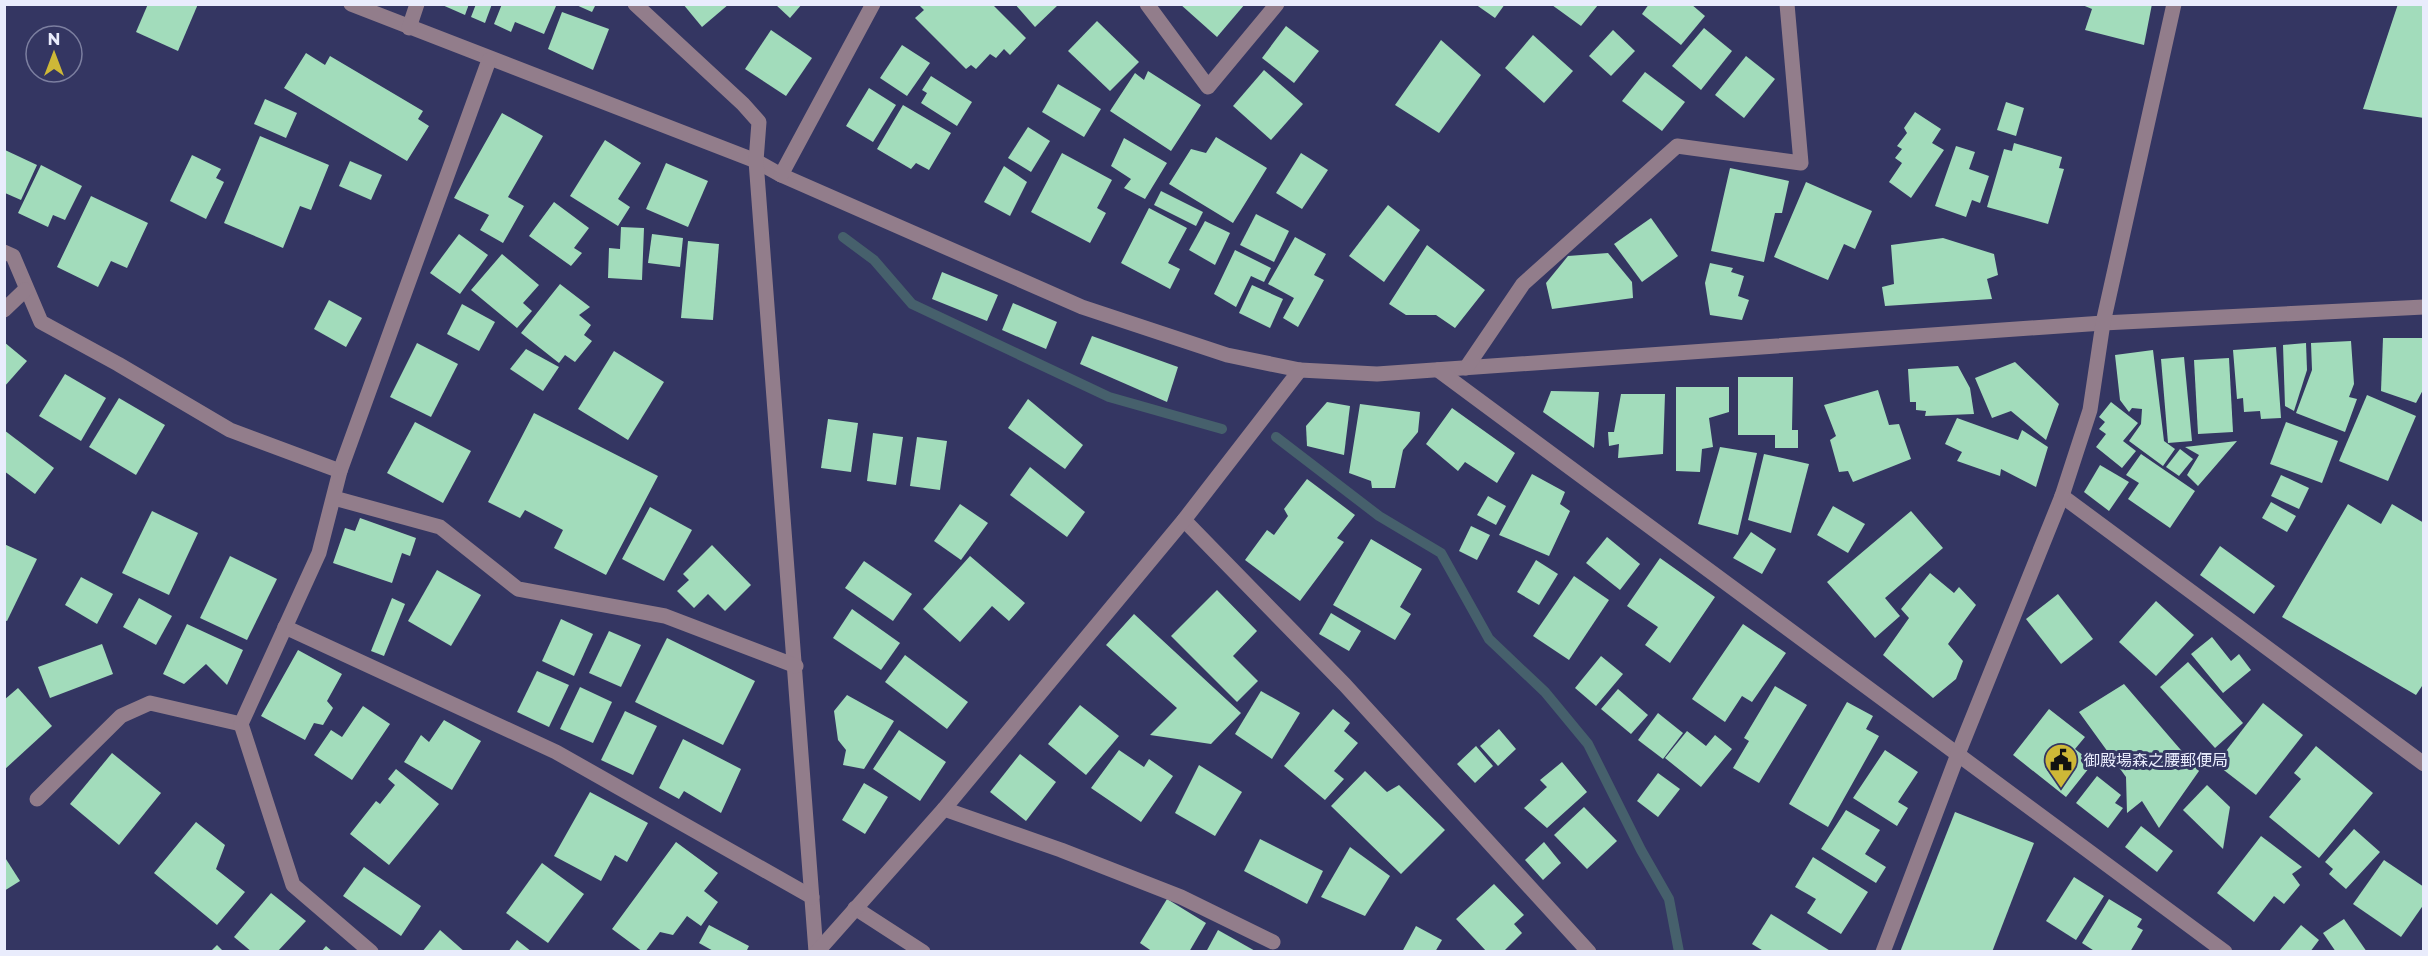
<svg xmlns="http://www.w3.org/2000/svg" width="2428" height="956" viewBox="0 0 2428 956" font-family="Montserrat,'Noto Sans JP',sans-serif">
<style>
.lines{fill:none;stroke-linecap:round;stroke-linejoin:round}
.stream{stroke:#46606c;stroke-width:10}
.building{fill:#a2dcbb}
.minor{stroke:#927d8b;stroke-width:15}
.labels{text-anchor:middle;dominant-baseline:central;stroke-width:6;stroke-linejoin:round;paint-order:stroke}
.poi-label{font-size:16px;fill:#e9ecfc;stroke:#343662;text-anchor:start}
</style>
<rect width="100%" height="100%" fill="#343662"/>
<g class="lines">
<g class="stream">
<path d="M843,237L874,260L912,304L1109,397L1222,429"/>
<path d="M1276,437L1379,516L1441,553L1489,639L1545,692L1588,744L1641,850L1669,899L1679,952"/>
</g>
</g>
<g class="building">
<path d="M148,4H198L178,51L136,32Z"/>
<path d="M440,4H469L465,15Z"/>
<path d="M476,4H492L485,23L471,17Z"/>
<path d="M502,4H552L556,6L544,34L515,22L511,32L494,24Z"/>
<path d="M574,4H596L592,12Z"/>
<path d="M683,4H729L702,27Z"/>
<path d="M775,4H802L790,18Z"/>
<path d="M918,4H992L1026,38L1010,55L1004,49L996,58L990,54L976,69L971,65L966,69L915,18L924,10Z"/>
<path d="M1015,4H1059L1035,27Z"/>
<path d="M1180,4H1245L1217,37Z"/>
<path d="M1475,4H1505L1495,18Z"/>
<path d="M1649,4H1691L1705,16L1681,45L1642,14Z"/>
<path d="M2080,4H2152L2144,45L2085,30L2092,9Z"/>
<path d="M2398,4H2424V118L2363,109Z"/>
<path d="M1552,5H1598L1581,26Z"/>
<path d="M562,12L609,29L593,70L548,49Z"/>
<path d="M1097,21L1139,62L1110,91L1068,51Z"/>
<path d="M1286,26L1319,51L1294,83L1262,58Z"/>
<path d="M1704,28L1732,51L1701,90L1672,66Z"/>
<path d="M771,30L812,58L786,96L745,69Z"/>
<path d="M1613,30L1635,51L1611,76L1589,56Z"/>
<path d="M1533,35L1573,71L1544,103L1505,68Z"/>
<path d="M1441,40L1481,75L1439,133L1395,105Z"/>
<path d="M902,45L930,63L907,96L880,78Z"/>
<path d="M306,53L325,65L330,56L423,111L418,119L429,126L407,161L284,88Z"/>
<path d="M1746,56L1775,79L1744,118L1715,95Z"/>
<path d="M1264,70L1303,104L1271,140L1233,106Z"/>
<path d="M1148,71L1201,105L1171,151L1110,111L1135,73L1144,80Z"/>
<path d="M1645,72L1685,102L1662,131L1622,101Z"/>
<path d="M931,76L972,102L957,126L921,103L927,93L922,90Z"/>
<path d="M1058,84L1101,109L1084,137L1042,112Z"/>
<path d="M869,88L896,105L873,142L846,126Z"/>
<path d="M265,99L297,113L286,138L254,124Z"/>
<path d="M2006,102L2024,108L2016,136L1997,130Z"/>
<path d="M903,105L951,133L929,170L916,163L911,169L877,149Z"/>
<path d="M1915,112L1941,129L1932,143L1944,150L1911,198L1889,182L1902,163L1895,158L1902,149L1897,146L1907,133L1904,128Z"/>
<path d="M502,113L543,136L508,197L524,206L503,243L480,230L489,215L454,198Z"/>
<path d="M1028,127L1050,141L1031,172L1008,158Z"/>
<path d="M260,136L329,165L311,210L300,206L283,248L224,223Z"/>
<path d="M1216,137L1267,168L1233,223L1169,184L1191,149L1206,153Z"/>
<path d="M1124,138L1167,163L1145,199L1124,188L1131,179L1111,166Z"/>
<path d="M605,140L641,163L618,199L630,207L618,226L570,196Z"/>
<path d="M2014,143L2062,157L2059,168L2064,169L2048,224L1987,207L2004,149L2012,151Z"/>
<path d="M1956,146L1975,152L1969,169L1989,176L1980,203L1972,200L1966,217L1935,206Z"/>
<path d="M5,150L37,165L21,200L5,193Z"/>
<path d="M1062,153L1112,180L1097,208L1106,213L1090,243L1031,212Z"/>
<path d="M1301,153L1328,170L1302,209L1276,193Z"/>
<path d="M192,155L221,169L216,178L224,182L206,219L170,201Z"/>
<path d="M350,161L382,175L371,200L339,186Z"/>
<path d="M666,163L708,181L688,227L646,209Z"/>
<path d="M41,165L82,186L65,220L53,215L48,227L18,213Z"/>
<path d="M1004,166L1027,182L1010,216L984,202Z"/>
<path d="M1730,168L1789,181L1782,213H1775L1764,262L1711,251Z"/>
<path d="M1806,182L1872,211L1855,249L1844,244L1828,280L1774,257Z"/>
<path d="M1161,191L1203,212L1196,226L1154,205Z"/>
<path d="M91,196L148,223L127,268L111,261L98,287L57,267Z"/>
<path d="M554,202L589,228L574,248L582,253L571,266L529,236Z"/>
<path d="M1388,205L1420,230L1384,282L1349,256Z"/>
<path d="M1149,208L1187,228L1168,263L1180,269L1170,289L1121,263Z"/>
<path d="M1256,214L1289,231L1274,262L1240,245Z"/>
<path d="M1651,218L1678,256L1642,282L1614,244Z"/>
<path d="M1205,221L1230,233L1215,265L1189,250Z"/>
<path d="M621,227L644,228L642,280L608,278L609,248L620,249Z"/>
<path d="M459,234L488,255L460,294L430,273Z"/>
<path d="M652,234L683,238L680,267L648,263Z"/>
<path d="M1295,237L1326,254L1314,275L1324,280L1298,327L1283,318L1294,298L1268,284Z"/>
<path d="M1943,238L1994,254L1998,275L1987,279L1992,299L1885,306L1882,287L1894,284L1891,245Z"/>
<path d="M688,241L719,244L713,320L681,318Z"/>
<path d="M1427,245L1485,290L1455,328L1436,315H1406L1389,304Z"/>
<path d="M1235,250L1271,268L1264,282L1251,276L1236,307L1214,294Z"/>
<path d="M1608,253L1632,282L1633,298L1552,309L1546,283L1568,256Z"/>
<path d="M502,254L539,285L523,303L532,311L517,328L471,290Z"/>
<path d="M1710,263L1733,268L1731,272L1744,276L1738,296L1749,300L1742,320L1710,315L1705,283Z"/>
<path d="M942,272L998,295L987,321L932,299Z"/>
<path d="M560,284L590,307L579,315L591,325L584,335L592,341L575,362L565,355L559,363L521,333Z"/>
<path d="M1252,285L1283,299L1270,328L1239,313Z"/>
<path d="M329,300L362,318L346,347L314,329Z"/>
<path d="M1013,303L1057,322L1046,349L1002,330Z"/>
<path d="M462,304L495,322L479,351L447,334Z"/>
<path d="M1092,336L1178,367L1167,402L1080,364Z"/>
<path d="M2383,338H2424V388L2416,403L2381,391Z"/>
<path d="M2351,341L2354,384L2349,397L2357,399L2345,432L2296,413L2312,370L2311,343Z"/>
<path d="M4,342L27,361L4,387Z"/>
<path d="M417,343L458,364L431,417L390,397Z"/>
<path d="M2306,343L2307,370L2294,411L2285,406L2283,345Z"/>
<path d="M2276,347L2281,418L2261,419L2260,411L2244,412L2243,398L2237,399L2233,350Z"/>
<path d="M526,349L559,367L543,391L510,369Z"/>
<path d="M2153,350L2164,441L2175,449L2163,466L2129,441L2141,424L2142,409L2132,408L2129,412L2120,400L2115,355Z"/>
<path d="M614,351L664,382L628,440L578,409Z"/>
<path d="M2184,357L2192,441L2168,443L2161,359Z"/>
<path d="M2229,358L2233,432L2198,434L2194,360Z"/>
<path d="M2015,362L2059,404L2046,440L2011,411L1992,418L1975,378Z"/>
<path d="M1958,366L1970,388L1974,414L1925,416L1926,411L1916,410V402H1910L1908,369Z"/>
<path d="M65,374L106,398L81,441L39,416Z"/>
<path d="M1738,377H1793L1792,430H1798V448H1775V435H1738Z"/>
<path d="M1676,387H1729V412L1709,418L1713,447L1702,449L1700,472L1676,471Z"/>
<path d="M1878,390L1889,425L1899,424L1911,459L1853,482L1848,471L1839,472L1830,440L1836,436L1824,405Z"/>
<path d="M1551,391L1599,392L1594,448L1543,412Z"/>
<path d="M1621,394H1665L1663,454L1618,458L1619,444L1609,446L1608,432H1614Z"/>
<path d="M2367,395L2416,416L2388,481L2339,461Z"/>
<path d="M119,398L165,425L136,475L89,447Z"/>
<path d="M1028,399L1083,445L1065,469L1008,428Z"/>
<path d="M1327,402L1350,406L1344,455L1307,446L1306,426Z"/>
<path d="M2111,402L2138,423L2123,441L2136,451L2122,468L2096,447L2106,434L2099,429L2105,422L2099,417Z"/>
<path d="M1360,404L1420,412L1418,432L1403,450L1395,488H1372L1371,481L1349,473Z"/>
<path d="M1452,408L1515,453L1497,483L1465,462L1458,471L1426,444Z"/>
<path d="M534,413L658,476L606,575L554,548L563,530L525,510L520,518L488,502Z"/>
<path d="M1957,418L2018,440L2022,430L2048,447L2036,487L2001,469L2000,476L1957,461L1962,452L1945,444Z"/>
<path d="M828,419L858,423L851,472L821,468Z"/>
<path d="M415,422L471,451L443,503L387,473Z"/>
<path d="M2286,422L2338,441L2322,483L2270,464Z"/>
<path d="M4,430L54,468L35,494L4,471Z"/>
<path d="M873,433L903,437L896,485L867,481Z"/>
<path d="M917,437L947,441L940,490L910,486Z"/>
<path d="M2237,441L2198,486L2187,475L2199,455L2185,447Z"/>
<path d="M1720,447L1757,453L1738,535L1698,524Z"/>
<path d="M2180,449L2193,459L2179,476L2166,467Z"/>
<path d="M1764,454L1809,464L1791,533L1748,520Z"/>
<path d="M2141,454L2195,491L2170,528L2128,499L2139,483L2126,475Z"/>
<path d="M2100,465L2129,482L2109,511L2084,492Z"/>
<path d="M1030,467L1085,512L1067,537L1010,495Z"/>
<path d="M1532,474L1565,492L1560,504L1570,511L1549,556L1499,535Z"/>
<path d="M2281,475L2309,488L2299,509L2271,496Z"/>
<path d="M1307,479L1355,515L1337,538L1344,542L1300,601L1245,560L1267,530L1274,535L1288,516L1284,509Z"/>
<path d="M1488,496L1506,506L1496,525L1477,515Z"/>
<path d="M2271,502L2296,516L2287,532L2262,518Z"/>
<path d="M960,504L988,523L961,560L934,541Z"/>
<path d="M2348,504L2381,524L2392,504L2424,523V683L2416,695L2282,617Z"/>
<path d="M1833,506L1865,524L1848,553L1817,535Z"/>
<path d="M650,507L692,530L664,581L622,559Z"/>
<path d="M152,511L198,533L169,595L122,573Z"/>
<path d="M1911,511L1943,548L1885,598L1900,616L1875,638L1827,582Z"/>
<path d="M360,518L416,538L410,556L402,553L392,583L333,563L345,528L355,531Z"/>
<path d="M1471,526L1490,535L1477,560L1459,551Z"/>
<path d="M1751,532L1776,549L1762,574L1733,558Z"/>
<path d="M1607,537L1640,564L1620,590L1586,563Z"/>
<path d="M1371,539L1422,569L1400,607L1411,614L1395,640L1333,605Z"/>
<path d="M4,544L37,559L7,621L4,620Z"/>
<path d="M712,545L751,585L725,611L708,594L694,608L677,591L689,580L683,574Z"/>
<path d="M2220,546L2275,586L2254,614L2200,575Z"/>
<path d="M230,556L277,579L247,640L200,618Z"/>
<path d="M970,556L1025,603L1009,621L992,606L960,642L923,609Z"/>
<path d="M1660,558L1715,597L1670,663L1645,645L1658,627L1627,606Z"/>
<path d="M1536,560L1558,574L1539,605L1517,592Z"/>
<path d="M864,561L912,594L893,621L845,588Z"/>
<path d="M437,570L481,595L451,646L408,621Z"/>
<path d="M1930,573L1954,593L1959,587L1976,605L1948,644L1963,661L1956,679L1933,698L1883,655L1909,618L1901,609Z"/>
<path d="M1574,576L1609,600L1569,660L1533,636Z"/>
<path d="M81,577L113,594L97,624L65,605Z"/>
<path d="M1217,590L1257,631L1233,656L1258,681L1237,702L1171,636Z"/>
<path d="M2058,594L2093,639L2061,664L2026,619Z"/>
<path d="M139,598L172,616L156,645L123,627Z"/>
<path d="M392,598L405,604L384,656L371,651Z"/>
<path d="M2156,601L2194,635L2156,676L2119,642Z"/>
<path d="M852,609L900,643L881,670L833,638Z"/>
<path d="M1331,613L1361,631L1349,651L1319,634Z"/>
<path d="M1134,614L1241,713L1211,744L1150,735L1177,708L1106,645Z"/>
<path d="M561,619L593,634L574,676L542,661Z"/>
<path d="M187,624L243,650L227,685L206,664L184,684L163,674Z"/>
<path d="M1743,624L1786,653L1752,702L1742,696L1725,722L1692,699Z"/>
<path d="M609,631L641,645L621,687L589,673Z"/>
<path d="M2212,637L2231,661L2239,654L2251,670L2223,693L2191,654Z"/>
<path d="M667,638L755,681L723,745L635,702Z"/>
<path d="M102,644L113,674L50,698L38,667Z"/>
<path d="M298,650L342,674L327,701L333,708L323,725L314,723L305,740L261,716Z"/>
<path d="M905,655L968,702L947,729L885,682Z"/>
<path d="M1601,656L1623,674L1596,706L1575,688Z"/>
<path d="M2188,662L2243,723L2215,748L2160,687Z"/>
<path d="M537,671L569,685L549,727L517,712Z"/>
<path d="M2124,684L2199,771L2159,828L2142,801L2127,813L2126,777L2079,712Z"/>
<path d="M1775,686L1807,705L1759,783L1733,768L1749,741L1744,738Z"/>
<path d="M580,687L612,702L593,743L560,729Z"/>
<path d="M18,688L52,726L4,770V700Z"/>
<path d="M1618,689L1648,715L1631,734L1601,709Z"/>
<path d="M1261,691L1300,713L1272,759L1235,734Z"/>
<path d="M847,695L894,721L864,769L843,765L846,750L838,740L834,711Z"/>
<path d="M1847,702L1873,716L1866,729L1879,736L1828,827L1789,804Z"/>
<path d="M2263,703L2303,735L2256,795L2216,764Z"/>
<path d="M1080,705L1119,736L1086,775L1048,744Z"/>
<path d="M363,706L390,724L352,780L314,755L331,730L342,737Z"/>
<path d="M1333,709L1350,723L1344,731L1358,743L1334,771L1344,779L1325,800L1284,766Z"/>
<path d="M2049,709L2085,737L2075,749L2093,763L2066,797L2013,755Z"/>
<path d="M625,711L657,726L633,775L601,760Z"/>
<path d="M1658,713L1683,733L1663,759L1638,740Z"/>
<path d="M444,720L481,741L452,790L404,762L421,735L429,742Z"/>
<path d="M1499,729L1516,749L1498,766L1480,746Z"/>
<path d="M899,730L946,762L920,801L873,769Z"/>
<path d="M1687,731L1706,746L1715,735L1732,749L1701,787L1665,758Z"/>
<path d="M683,739L741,769L721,813L684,791L679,799L659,788Z"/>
<path d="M1476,746L1493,766L1475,783L1457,764Z"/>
<path d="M2316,746L2373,793L2319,858L2269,817L2301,779L2294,773Z"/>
<path d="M1119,750L1144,767L1149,759L1173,776L1141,822L1091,788Z"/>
<path d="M1885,750L1918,772L1898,802L1908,808L1897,826L1853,798Z"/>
<path d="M112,753L161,793L119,845L70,804Z"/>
<path d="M1020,754L1056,782L1026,821L990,792Z"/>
<path d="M1562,762L1587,792L1547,828L1524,808L1547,787L1540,780Z"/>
<path d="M1199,765L1242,792L1215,836L1175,813Z"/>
<path d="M396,769L439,804L389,865L350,834L376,801L380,804L395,785L388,779Z"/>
<path d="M1365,771L1387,792L1399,785L1445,830L1401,874L1331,806Z"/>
<path d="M1658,773L1680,789L1658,817L1637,801Z"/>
<path d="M2097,776L2121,795L2115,803L2123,808L2108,828L2076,803Z"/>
<path d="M864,783L888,797L865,834L842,820Z"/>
<path d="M2207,785L2230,807L2223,849L2183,810Z"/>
<path d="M590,792L648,823L627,862L615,855L601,881L554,856Z"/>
<path d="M1584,807L1617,841L1587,869L1554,835Z"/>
<path d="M1846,810L1880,830L1865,854L1886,867L1876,883L1821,849Z"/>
<path d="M1955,812L2034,843L1992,952H1900Z"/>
<path d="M196,822L225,845L216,869L245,892L217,925L154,873Z"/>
<path d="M2141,826L2173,851L2157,872L2125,847Z"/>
<path d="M2354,829L2380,852L2346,889L2329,874L2333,869L2325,862Z"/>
<path d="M2261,836L2302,867L2292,874L2300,885L2284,904L2274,896L2254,922L2217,893Z"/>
<path d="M1260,839L1323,871L1307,904L1244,871Z"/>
<path d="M676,842L718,873L704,891L718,902L701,926L687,916L673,935L660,932L645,952H643L612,929Z"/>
<path d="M1544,842L1561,863L1543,880L1525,860Z"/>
<path d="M1350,847L1390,876L1365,916L1321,897Z"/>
<path d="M4,856L20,881L4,891Z"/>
<path d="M1813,857L1868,892L1841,934L1807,913L1816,899L1795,887Z"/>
<path d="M2384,860L2424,887V904L2401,937L2353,904Z"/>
<path d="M542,863L584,894L548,943L506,913Z"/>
<path d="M364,867L421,906L401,936L343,896Z"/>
<path d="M2074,877L2104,896L2076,940L2046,921Z"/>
<path d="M1494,884L1524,915L1514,924L1522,933L1503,952H1487L1456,919Z"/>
<path d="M271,893L306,921L277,952H252L234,937Z"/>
<path d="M1167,899L1206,923L1189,952H1153L1140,943Z"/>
<path d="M2109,899L2142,919L2137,927L2143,930L2130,952H2096L2082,943Z"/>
<path d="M1771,914L1832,952H1765L1752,944Z"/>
<path d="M2344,919L2367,952H2336L2323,933Z"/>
<path d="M709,925L749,946L746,952H715L699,943Z"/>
<path d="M2301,925L2319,940L2310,952H2281L2280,950Z"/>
<path d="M1416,926L1442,940L1435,952H1402Z"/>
<path d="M440,930L465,952H422Z"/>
<path d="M1218,930L1257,952H1206Z"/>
<path d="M517,940L532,952H508Z"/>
<path d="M217,945L224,952H210Z"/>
<path d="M326,946L333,952H321Z"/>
</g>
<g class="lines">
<g class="minor">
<path d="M351,4L756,161L781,175L1082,307L1227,355L1300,370L1377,374L2103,323L2424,307"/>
<path d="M635,4L743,104L759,122L756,161L816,952"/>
<path d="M1147,4L1208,87L1277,4"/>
<path d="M409,28L417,4"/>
<path d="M781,175L873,4"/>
<path d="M4,252L13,256L41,322L118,364L230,430L340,471"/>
<path d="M4,310L25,290"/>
<path d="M1466,368L1523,284L1677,146L1801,163L1787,4"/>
<path d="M1438,370L2225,952"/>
<path d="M2062,496L2424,764"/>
<path d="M334,498L440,527L518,589L665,616L796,666"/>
<path d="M1184,520L1345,685L1589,952"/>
<path d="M285,627L556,752L812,897"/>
<path d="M37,799L121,716L150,703L241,724"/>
<path d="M944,809L1061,850L1181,897L1273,942"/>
<path d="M855,908L923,952"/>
<path d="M371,952L293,885L241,724L319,553L340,471L489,60"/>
<path d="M817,952L944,809L1184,520L1300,370"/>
<path d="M1883,952L1958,754L2062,496L2090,410L2103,323L2174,4"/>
</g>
</g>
<defs>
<g id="civic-pin" transform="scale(1.725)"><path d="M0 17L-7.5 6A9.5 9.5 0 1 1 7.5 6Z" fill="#ceb837" stroke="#343662"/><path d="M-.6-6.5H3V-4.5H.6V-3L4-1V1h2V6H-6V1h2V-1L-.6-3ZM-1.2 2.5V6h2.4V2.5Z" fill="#111"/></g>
</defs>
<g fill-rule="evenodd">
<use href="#civic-pin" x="2061" y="760"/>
</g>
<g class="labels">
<g class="poi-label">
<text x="2084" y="760">御殿場森之腰郵便局</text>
</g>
</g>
<rect width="2428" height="956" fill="none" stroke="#e9ecfc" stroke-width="12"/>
<g transform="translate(54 54)"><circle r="28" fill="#343662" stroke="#7c7fa0" stroke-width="1.5"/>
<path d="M0-4.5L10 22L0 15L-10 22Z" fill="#ceb837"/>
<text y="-9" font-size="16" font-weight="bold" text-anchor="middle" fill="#e9ecfc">N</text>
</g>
</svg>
